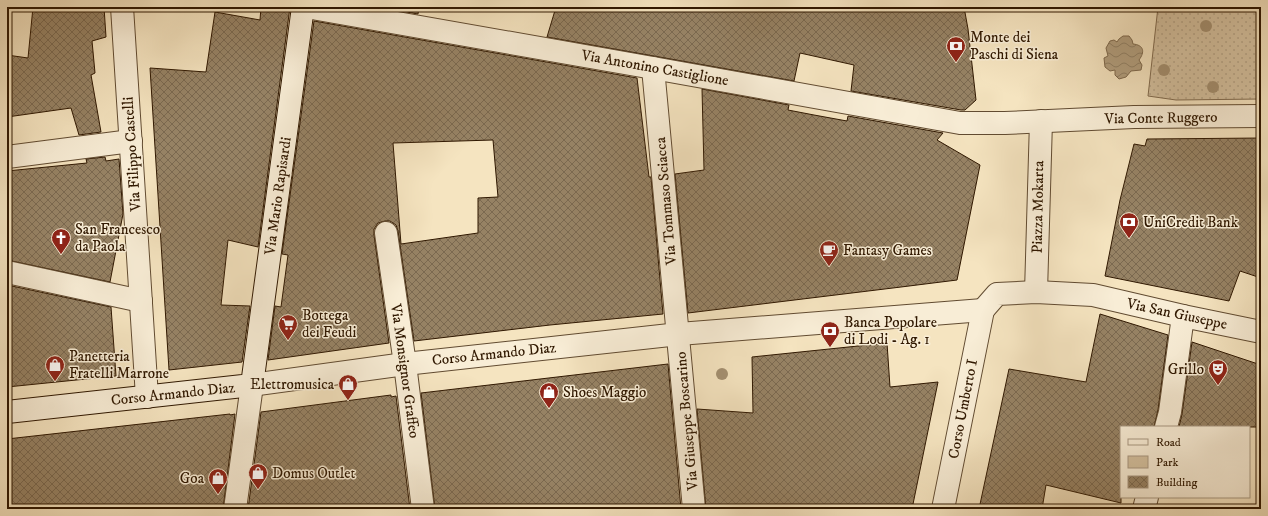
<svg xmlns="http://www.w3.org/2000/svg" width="1268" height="516" viewBox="0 0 1268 516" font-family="'IM FELL DW Pica',serif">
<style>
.green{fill:url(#green-dots);stroke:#826c50}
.water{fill:url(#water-waves);stroke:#7e694d}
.building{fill:url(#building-cross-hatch);stroke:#301801;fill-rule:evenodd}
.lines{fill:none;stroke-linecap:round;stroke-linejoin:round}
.pedestrian-casing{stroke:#614b31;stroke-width:24}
.minor-casing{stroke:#614b31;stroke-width:24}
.tertiary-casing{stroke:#614b31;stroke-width:24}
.secondary-casing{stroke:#301801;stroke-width:24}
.pedestrian{stroke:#f8edd6;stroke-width:22}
.minor{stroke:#f8edd6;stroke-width:22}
.tertiary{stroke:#f8edd6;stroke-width:22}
.secondary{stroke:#f8edd6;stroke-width:22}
.tree{fill:#a49071}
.labels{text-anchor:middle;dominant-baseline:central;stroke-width:3;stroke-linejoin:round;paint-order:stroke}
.poi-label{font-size:15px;fill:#301801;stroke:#f8edd6;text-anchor:start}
.street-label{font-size:15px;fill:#301801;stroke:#f8edd6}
</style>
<defs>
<pattern id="green-dots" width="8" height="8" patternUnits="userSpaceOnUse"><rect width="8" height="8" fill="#d4c1a0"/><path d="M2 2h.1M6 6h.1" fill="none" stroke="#b6a588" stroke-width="1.8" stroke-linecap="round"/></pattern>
<pattern id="water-waves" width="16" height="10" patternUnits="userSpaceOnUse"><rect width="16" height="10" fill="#b29f7f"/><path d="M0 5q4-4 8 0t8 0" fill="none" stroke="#918166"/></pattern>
<pattern id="building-cross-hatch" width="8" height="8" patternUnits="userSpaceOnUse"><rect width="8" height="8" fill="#968264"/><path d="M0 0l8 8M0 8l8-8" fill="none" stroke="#7b6950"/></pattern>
</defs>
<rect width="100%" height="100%" fill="#f5e4c0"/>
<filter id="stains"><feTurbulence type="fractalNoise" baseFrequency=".005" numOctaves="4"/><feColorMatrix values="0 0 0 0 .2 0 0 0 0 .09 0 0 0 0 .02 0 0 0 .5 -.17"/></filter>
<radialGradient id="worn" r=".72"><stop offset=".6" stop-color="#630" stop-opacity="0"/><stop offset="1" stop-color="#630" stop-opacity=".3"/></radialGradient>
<path class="green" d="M1158,7H1261V99L1176,100L1148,96Z"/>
<path class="water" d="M1123,36H1129L1132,40L1133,44C1144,45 1145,52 1139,60L1142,65L1141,70L1131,71L1126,77L1119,79L1115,75V70L1110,71L1105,67L1104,58L1108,56L1106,48L1110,41L1114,40L1117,42L1119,39Z"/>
<g class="building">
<path d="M33,7H104L106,37L92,41L95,73L91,75L101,132L79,135L71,108L7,117V55L28,58Z"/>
<path d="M261,7H290L258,247L228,240L221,305L250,306L242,362L169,370L150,68L206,72L215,12L260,20Z"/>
<path d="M378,7H419L418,14Z"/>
<path d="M556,7H964L968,29L976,100L965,110H961L851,91L854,65L800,53L794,81L547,37Z"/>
<path d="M314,21L637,78L649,177H651L663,314L550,325L414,341L398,231L396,225L390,221H385L378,223L374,229V235L389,343L268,360L275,306L281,307L288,255L282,254ZM493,140L498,197L478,198V233L401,244L393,143Z"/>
<path d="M702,89L789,105L788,110L814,115L847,121L848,116L943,133L937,140L980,165L957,280L901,287L688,313L675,174L704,170Z"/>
<path d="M1261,138V278L1240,271L1229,301L1105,276L1120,200L1134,144L1145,146L1147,139Z"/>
<path d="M105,157L106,161L119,159L123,214L110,282L7,260V171L87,163L86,159Z"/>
<path d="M7,285L111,307L116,376L7,387Z"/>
<path d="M1100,314L1168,335L1158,410L1154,427H1121V503L1046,485L1042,509H979L1009,369L1086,382Z"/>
<path d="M1192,342L1261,365V427H1179L1182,414Z"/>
<path d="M887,343L890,387L938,382L912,509H706L697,409L753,413L752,357Z"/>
<path d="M668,364L681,509H435L421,393Z"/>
<path d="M391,395V397L396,396L410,509H248L261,412Z"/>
<path d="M230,414V415L235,414L223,509H7V439Z"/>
</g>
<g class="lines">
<g class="pedestrian-casing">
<g id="pedestrian">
<path d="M1036,292L1041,121"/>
<path d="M983,310L997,294L1036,292L1093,295L1183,316"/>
<path d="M679,334L983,310"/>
<path d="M943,509L983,310"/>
</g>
</g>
<g class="minor-casing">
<g id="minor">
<path d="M122,7L147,397"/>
<path d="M306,7L653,68L960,123H1005L1134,117L1261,116"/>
<path d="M653,68L694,509"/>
<path d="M7,157L131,141"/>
<path d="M386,233L405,364L423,509"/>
<path d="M7,272L141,301"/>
<path d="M252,385L405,364L679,334"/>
<path d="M1166,427L1170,412L1183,316L1261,332"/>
<path d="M1144,509L1147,497"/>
</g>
</g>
<g class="tertiary-casing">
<path id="tertiary" d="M235,509L252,385"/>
</g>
<g class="secondary-casing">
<path id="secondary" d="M7,412L252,385L303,7"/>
</g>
<use href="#pedestrian" class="pedestrian"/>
<use href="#minor" class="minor"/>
<use href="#tertiary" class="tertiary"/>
<use href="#secondary" class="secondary"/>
</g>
<g class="tree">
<circle cx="1206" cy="26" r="6"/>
<circle cx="1164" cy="70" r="6"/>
<circle cx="1213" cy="87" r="6"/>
<circle cx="722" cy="374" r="6"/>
</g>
<defs>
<g id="bank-pin" transform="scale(1)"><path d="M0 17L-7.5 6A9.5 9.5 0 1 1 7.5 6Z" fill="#8f2418" stroke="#f8edd6"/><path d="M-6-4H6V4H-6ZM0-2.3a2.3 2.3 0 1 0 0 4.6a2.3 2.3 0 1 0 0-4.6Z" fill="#fff"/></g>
<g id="church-pin" transform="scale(1)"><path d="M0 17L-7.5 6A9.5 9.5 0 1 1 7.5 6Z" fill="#8f2418" stroke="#f8edd6"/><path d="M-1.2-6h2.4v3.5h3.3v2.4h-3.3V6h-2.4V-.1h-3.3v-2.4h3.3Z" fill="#fff"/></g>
<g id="cafe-pin" transform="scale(1)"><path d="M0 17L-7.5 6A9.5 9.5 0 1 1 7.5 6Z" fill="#8f2418" stroke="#f8edd6"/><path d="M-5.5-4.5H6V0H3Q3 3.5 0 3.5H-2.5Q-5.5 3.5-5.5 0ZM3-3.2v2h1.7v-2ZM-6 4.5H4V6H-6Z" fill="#fff"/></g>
<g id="supermarket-pin" transform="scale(1)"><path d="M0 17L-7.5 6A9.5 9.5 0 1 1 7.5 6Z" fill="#8f2418" stroke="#f8edd6"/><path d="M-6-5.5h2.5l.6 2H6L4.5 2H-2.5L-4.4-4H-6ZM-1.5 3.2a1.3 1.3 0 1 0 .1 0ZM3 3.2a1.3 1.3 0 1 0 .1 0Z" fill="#fff"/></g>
<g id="shop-pin" transform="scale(1)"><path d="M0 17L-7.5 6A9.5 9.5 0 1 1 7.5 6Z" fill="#8f2418" stroke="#f8edd6"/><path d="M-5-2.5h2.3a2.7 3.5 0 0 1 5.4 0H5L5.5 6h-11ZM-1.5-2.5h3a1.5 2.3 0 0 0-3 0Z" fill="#fff"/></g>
<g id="theatre-pin" transform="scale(1)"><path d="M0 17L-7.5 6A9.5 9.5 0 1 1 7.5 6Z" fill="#8f2418" stroke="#f8edd6"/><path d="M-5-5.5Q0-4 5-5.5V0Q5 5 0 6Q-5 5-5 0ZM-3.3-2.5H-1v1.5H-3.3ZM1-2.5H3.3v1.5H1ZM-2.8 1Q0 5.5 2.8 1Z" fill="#fff"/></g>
</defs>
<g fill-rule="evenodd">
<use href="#bank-pin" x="956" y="46"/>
<use href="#bank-pin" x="1129" y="222"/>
<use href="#church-pin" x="61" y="238"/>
<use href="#cafe-pin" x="829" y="250"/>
<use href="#supermarket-pin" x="288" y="324"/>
<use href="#bank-pin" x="830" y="331"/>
<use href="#shop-pin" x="55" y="365"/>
<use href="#theatre-pin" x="1218" y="369"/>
<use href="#shop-pin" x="348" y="384"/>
<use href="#shop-pin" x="549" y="392"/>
<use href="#shop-pin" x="258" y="473"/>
<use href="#shop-pin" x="218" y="478"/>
</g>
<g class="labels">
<g class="poi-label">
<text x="970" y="37">Monte dei<tspan x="970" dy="17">Paschi di Siena</tspan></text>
<text x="1143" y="222">UniCredit Bank</text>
<text x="75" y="229">San Francesco<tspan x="75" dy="17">da Paola</tspan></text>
<text x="843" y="250">Fantasy Games</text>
<text x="302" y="315">Bottega<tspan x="302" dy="17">dei Feudi</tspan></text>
<text x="844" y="322">Banca Popolare<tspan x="844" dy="17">di Lodi - Ag. 1</tspan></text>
<text x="69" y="356">Panetteria<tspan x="69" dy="17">Fratelli Marrone</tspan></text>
<text x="1204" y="369" text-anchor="end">Grillo</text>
<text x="334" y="384" text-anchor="end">Elettromusica</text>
<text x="563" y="392">Shoes Maggio</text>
<text x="272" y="473">Domus Outlet</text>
<text x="204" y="478" text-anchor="end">Goa</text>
</g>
<g class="street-label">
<text transform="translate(655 68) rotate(10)">Via Antonino Castiglione</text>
<text transform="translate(1161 118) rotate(-1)">Via Conte Ruggero</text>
<text transform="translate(132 154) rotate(-94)">Via Filippo Castelli</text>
<text transform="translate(278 196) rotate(-82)">Via Mario Rapisardi</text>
<text transform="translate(666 201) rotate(-95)">Via Tommaso Sciacca</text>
<text transform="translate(1038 207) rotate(-89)">Piazza Mokarta</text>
<text transform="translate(1177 314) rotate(12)">Via San Giuseppe</text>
<text transform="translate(494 354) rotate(-6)">Corso Armando Diaz</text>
<text transform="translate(405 371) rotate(82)">Via Monsignor Graffeo</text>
<text transform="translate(173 394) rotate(-6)">Corso Armando Diaz</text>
<text transform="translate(963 409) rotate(-79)">Corso Umberto I</text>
<text transform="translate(687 421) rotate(-95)">Via Giuseppe Boscarino</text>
</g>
</g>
<rect width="1268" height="516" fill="none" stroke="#f5e4c0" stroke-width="24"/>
<rect x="8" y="8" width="1252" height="500" fill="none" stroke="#301801" stroke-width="2"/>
<rect x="12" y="12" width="1244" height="492" fill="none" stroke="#301801"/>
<rect x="1120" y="426" width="130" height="72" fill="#f8edd6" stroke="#a89881"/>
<rect x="1128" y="439" width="20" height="6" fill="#f8edd6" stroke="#a89881"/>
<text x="1156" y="446" font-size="12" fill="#301801">Road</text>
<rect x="1128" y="456" width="20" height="12" fill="#d4c1a0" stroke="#a89881"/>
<text x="1156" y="466" font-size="12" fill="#301801">Park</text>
<rect x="1128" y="476" width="20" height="12" fill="url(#building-cross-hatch)" stroke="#a89881"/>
<text x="1156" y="486" font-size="12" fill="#301801">Building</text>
<rect width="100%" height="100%" filter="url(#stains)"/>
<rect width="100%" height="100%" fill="url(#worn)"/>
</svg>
